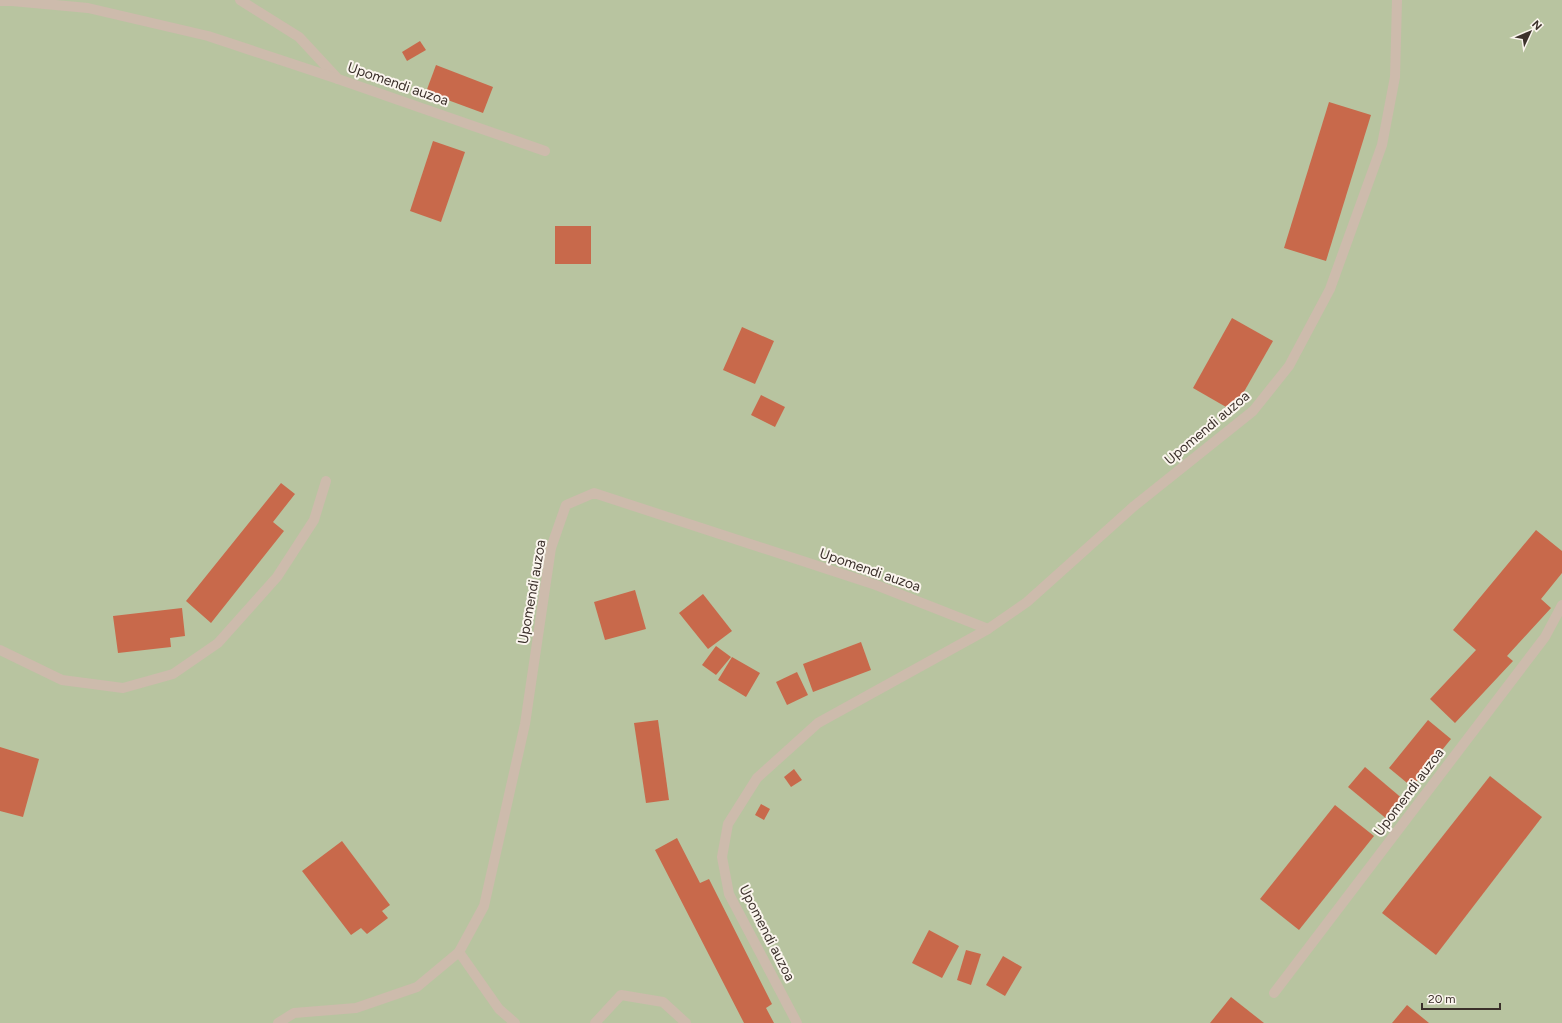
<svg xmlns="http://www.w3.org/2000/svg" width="1562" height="1023" viewBox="0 0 1562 1023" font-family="Figtree,sans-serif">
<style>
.green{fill:#b8c4a0}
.building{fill:#c8694b}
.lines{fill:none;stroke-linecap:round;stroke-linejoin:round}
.lane{stroke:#cdbbac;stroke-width:10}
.labels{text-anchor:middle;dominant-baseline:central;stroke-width:4;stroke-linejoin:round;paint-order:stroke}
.street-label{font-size:14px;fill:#3b302b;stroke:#fbf5ee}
</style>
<rect width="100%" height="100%" fill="#f4ebe1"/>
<rect class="green" x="0" y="0" width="1562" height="1023"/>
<g class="building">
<path d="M420,41L426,50L407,61L402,52Z"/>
<path d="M436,65L493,87L483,113L426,92Z"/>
<path d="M1329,102L1371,115L1326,261L1284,248Z"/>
<path d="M433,141L465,152L441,222L410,211Z"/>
<rect x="555" y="226" width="36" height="38"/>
<path d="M1232,318L1273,341L1233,411L1193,388Z"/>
<path d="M742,327L774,341L755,384L723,370Z"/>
<path d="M761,395L785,407L775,427L751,415Z"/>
<path d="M281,483L295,494L273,522L284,531L211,623L186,601Z"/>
<path d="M1536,530L1562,551V573L1541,599L1551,608L1507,656L1513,661L1455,723L1430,699L1476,650L1453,630Z"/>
<path d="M635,590L646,629L605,640L594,602Z"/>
<path d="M703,594L732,631L708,649L679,613Z"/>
<path d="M182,608L185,636L170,638L171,647L118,653L113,616Z"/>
<path d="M861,642L871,670L813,692L803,664Z"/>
<path d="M716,646L731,657L716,675L702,665Z"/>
<path d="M732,657L760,673L746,697L718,680Z"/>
<path d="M797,672L808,695L787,705L776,682Z"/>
<path d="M658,720L669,800L646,803L634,723Z"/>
<path d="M1428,720L1451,739L1412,787L1389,768Z"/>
<path d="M0,747L39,759L23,817L0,811Z"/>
<path d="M1365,767L1404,800L1388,820L1348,787Z"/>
<path d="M794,769L802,780L791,787L784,777Z"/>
<path d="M1490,776L1542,817L1436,955L1382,913Z"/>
<path d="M761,804L770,809L764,820L755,815Z"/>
<path d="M1335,805L1374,836L1299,930L1260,899Z"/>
<path d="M677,838L700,883L709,879L772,1004L766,1008L774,1023H744L655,850Z"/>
<path d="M342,841L390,905L382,911L388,918L367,934L361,928L351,935L302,871Z"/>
<path d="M929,930L959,946L942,978L912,963Z"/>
<path d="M966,950L981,954L971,985L957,980Z"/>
<path d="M1003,956L1022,967L1005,996L986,985Z"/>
<path d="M1231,997L1264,1023H1210Z"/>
<path d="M1407,1005L1429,1023H1392Z"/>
</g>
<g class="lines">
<g class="lane">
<path d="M240,0L299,37L338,79L545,151"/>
<path d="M0,1H12L88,8L208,36L338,79"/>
<path d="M0,650L62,680L123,688L173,674L218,643L277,577L314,520L326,481"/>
<path d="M459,952L499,1009L515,1023"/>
<path d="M1274,993L1545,637L1562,605"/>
<path d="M278,1023L294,1013L356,1008L417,987L459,952L484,906L525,724L551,548L566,505L594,493L876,585L988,629"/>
<path d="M595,1023L621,995L663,1002L686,1023"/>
<path d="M797,1023L729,894L722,857L728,824L757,778L818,723L988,629L1027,602L1133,507L1253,411L1289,366L1330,289L1382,145L1395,77L1397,0"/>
</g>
</g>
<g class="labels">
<g class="street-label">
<text transform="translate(398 84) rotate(19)">Upomendi auzoa</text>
<text transform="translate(1207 428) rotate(-40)">Upomendi auzoa</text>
<text transform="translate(870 570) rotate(19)">Upomendi auzoa</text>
<text transform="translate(532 592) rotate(-80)">Upomendi auzoa</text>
<text transform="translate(1409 792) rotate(-53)">Upomendi auzoa</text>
<text transform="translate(767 933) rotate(63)">Upomendi auzoa</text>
</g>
</g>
<g transform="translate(1530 32) rotate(46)" stroke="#fbf5ee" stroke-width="3" paint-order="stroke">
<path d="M0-3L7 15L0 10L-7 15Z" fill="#3b302b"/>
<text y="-6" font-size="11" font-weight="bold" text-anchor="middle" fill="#3b302b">N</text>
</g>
<path d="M1422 1003v6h78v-6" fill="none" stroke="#3b302b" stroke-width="2"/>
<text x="1428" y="1003" font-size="12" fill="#3b302b" stroke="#fbf5ee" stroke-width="3" paint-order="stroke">20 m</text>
</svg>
